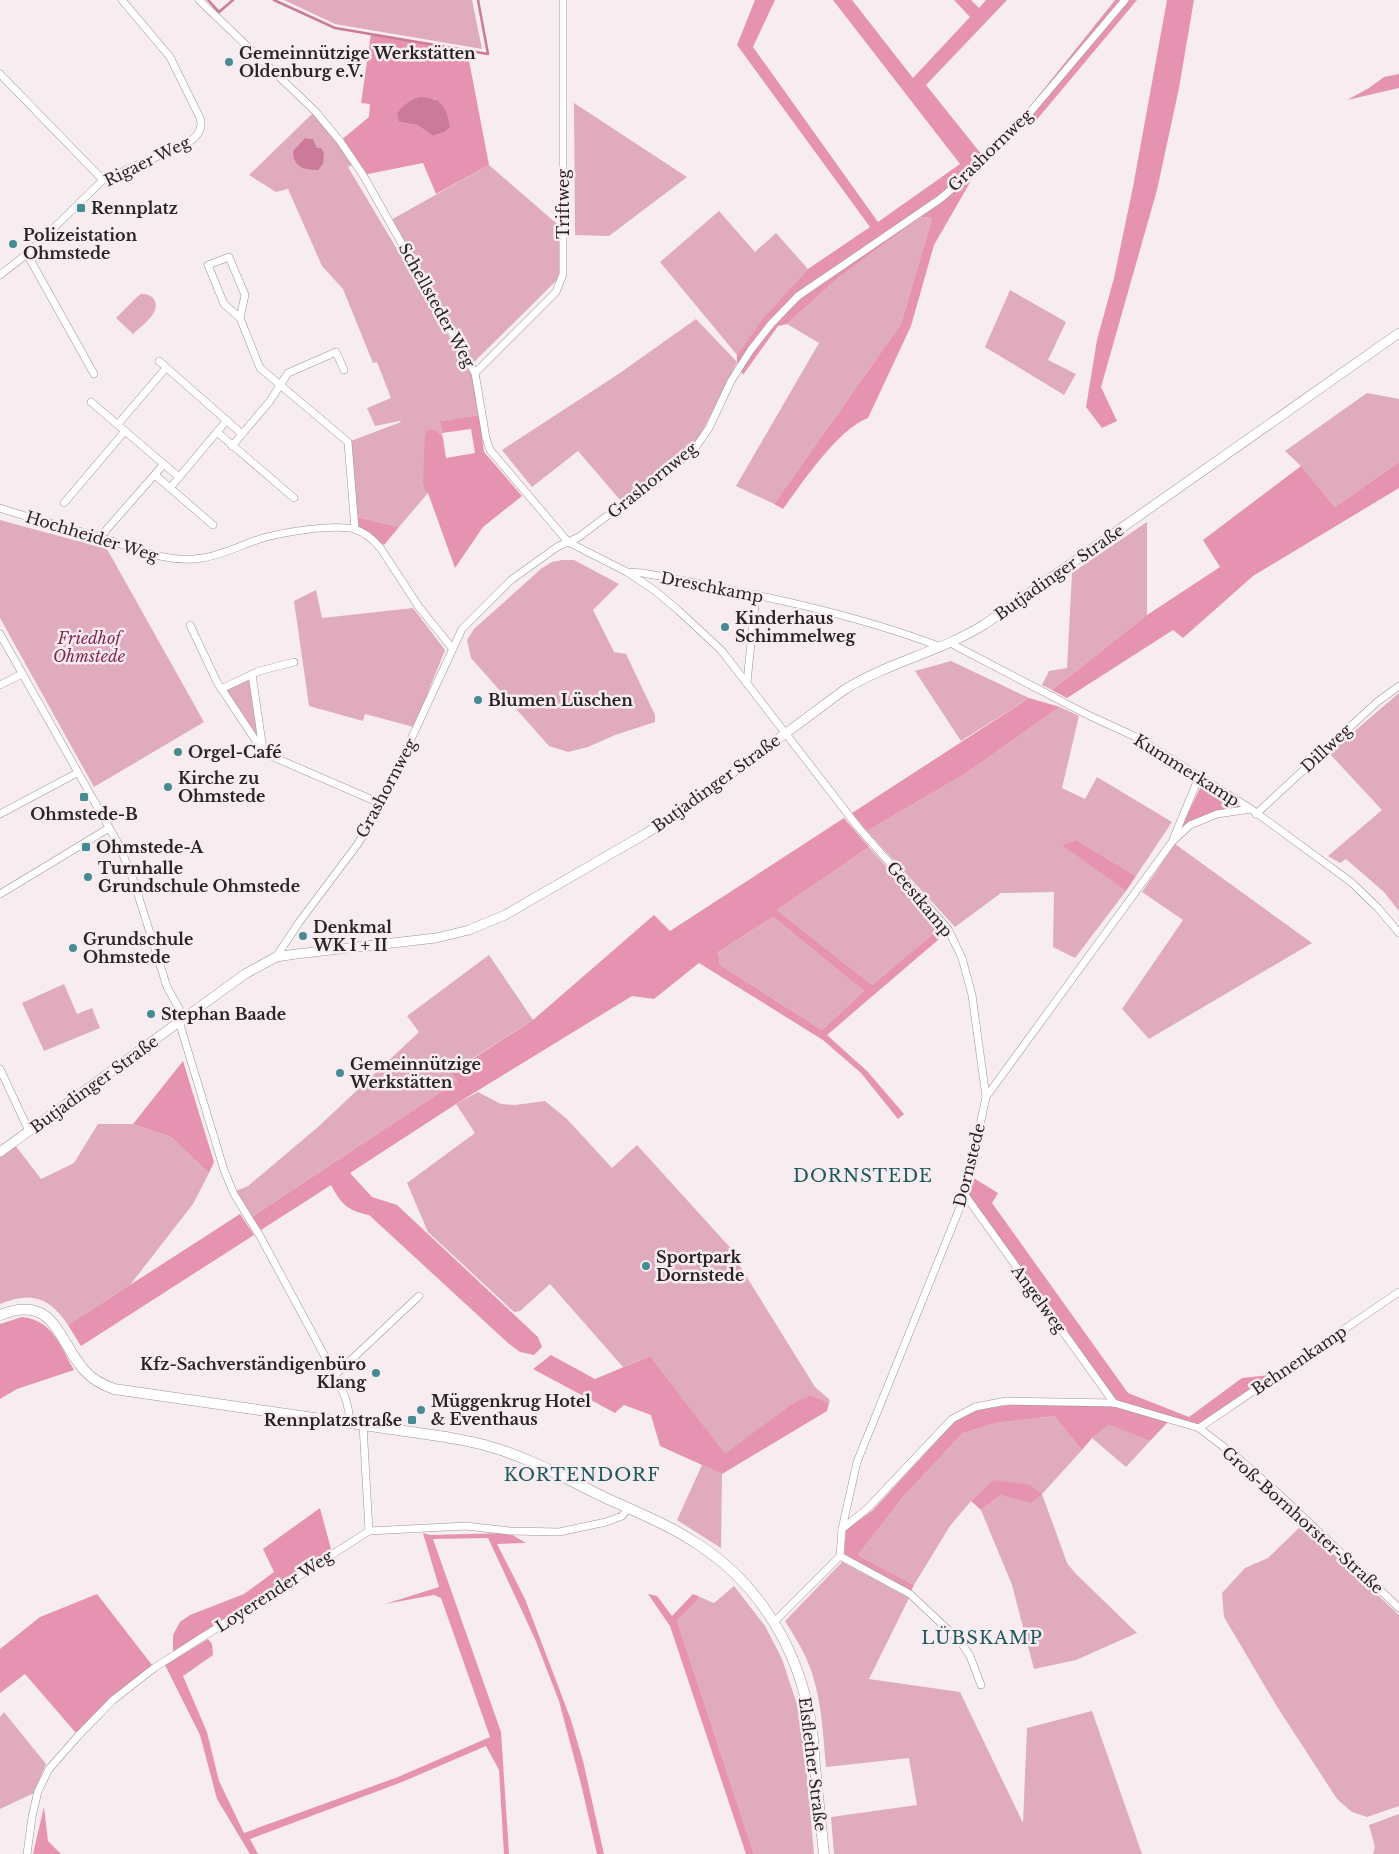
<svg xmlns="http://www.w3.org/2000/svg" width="1399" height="1854" viewBox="0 0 1399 1854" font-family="'Libre Baskerville',serif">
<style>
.green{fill:#dfabbd;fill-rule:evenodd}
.forest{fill:#e692b1;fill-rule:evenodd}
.water{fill:#cc7a99}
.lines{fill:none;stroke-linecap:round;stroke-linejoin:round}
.stream{stroke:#cc7a99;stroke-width:2.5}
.minor-casing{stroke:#9d9396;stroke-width:8}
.tertiary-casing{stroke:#9d9396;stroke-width:10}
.secondary-casing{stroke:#9d9396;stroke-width:11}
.minor{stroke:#fff;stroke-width:7}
.tertiary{stroke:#fff;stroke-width:9}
.secondary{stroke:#fff;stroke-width:10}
.poi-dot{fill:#458b94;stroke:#f7edf0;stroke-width:2}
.labels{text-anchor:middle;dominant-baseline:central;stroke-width:5;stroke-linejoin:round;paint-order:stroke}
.poi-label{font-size:16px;font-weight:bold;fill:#292527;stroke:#f7edf0;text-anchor:start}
.street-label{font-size:16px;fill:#292527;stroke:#f7edf0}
.park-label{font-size:16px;font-style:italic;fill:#862552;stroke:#f7edf0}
.neighbourhood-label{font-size:18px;letter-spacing:1px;fill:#1e585f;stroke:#f7edf0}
</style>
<rect width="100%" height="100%" fill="#f7edf0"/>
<g class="green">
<path d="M284,0H472L482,49L335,24Z"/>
<path d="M574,103L687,177L609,236L575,235Z"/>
<path d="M315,111L355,164L348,167L472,375L479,415L440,421L443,438L436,430L428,493L399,527L357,517L351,441L401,422L400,421L375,426L367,408L391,398L377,362L373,363L343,289L322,266L288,189L276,192L249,175ZM305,138L313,139L317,148L323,157V164L317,170L293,151Z"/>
<path d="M489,165L563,229V274L472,364L389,221Z"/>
<path d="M719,211L755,252L776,233L808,269L762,319L737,355L660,262Z"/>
<path d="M921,217L932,218L901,324L774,504L736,486L819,343L787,324L838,278Z"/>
<path d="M1010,290L1066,322L1048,360L1076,374L1064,395L985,347Z"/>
<path d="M141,294C147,294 152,295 155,301C160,314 141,326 133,334L116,318L137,297Z"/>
<path d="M696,319L737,362L700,436L683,456L621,501L578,451L532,487L502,450L617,375Z"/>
<path d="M1367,393L1399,399V462L1335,507L1301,466L1285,451Z"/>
<path d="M0,520L107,549L204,722L94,787L0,618Z"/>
<path d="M1147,522V615L1052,690L1042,685L1049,671L1067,668L1072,573Z"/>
<path d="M562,560H574L619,584L593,610L614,652L626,654L655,715V722L615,735L588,747L568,752L549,746L471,658L467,640L474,629L542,568L552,562Z"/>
<path d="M316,590L322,618L413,608L445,650L414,727L365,714L363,721L309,706L294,601Z"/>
<path d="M951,661L1029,698L961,741L915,671Z"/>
<path d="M249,680L258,739L226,690Z"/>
<path d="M1399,693V911L1384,892L1346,859L1340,863L1328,856L1382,810L1329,753Z"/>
<path d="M1060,707L1079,716L1062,788L1085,799L1097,777L1172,822L1136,876L1076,840L1063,845L1126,891L1075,958L1053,947L1054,892L1001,893L955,927L867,831L963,775Z"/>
<path d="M1175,844L1312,943L1149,1039L1122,1009L1183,920L1142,892Z"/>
<path d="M869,847L940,928L872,985L777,910Z"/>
<path d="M773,917L864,991L822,1030L720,965L718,952Z"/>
<path d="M489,955L533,1020L451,1072L457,1081L252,1217L236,1191L248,1186L318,1127L419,1032L407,1016Z"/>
<path d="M64,984L77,1014L92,1008L100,1028L44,1051L22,1003Z"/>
<path d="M478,1092L501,1104L515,1105L545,1101L567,1119L612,1168L637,1145L736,1254L738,1263L815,1387L830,1400L829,1403L810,1395L793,1403L725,1455L650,1356L623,1367L550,1284L520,1311L514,1312L428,1232L407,1183L475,1133L456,1104Z"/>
<path d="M98,1124H133L171,1137L209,1173L193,1204L130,1285L68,1325C50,1297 30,1291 0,1304V1156L15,1145L41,1179L74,1163Z"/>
<path d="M1054,1416L1082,1450L1042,1494L1067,1563L1075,1573L1137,1633L1076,1660L1034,1669L1012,1585L981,1510L1001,1495L993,1480L971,1501L950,1526L914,1585L858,1555L903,1497L963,1433L996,1423Z"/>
<path d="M1109,1425L1150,1441L1126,1467L1092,1438Z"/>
<path d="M702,1465L722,1474L721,1548L677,1520Z"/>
<path d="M1302,1525L1399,1615V1806L1367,1817L1352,1812L1337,1799L1276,1705L1224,1617L1222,1593L1245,1568L1268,1558Z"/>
<path d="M842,1562L909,1598L869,1679L960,1692L1023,1823L1027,1728L1092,1711L1142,1854H834L831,1817L917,1805L909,1758L826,1767C823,1735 822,1704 812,1673C806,1655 796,1638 785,1621Z"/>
<path d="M734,1586L765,1626L782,1659L802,1720L814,1854H754L677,1621L700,1597L714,1603Z"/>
<path d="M4,1712L46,1764L34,1793L0,1809V1717Z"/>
<path d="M1399,1814V1854H1373L1375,1847L1369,1825Z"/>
</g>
<g class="forest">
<path d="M755,0H775L753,47L878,222L960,164L833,0H852L913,78L970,17L954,0H971L979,8L986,0H1007L926,85L982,155L968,186L934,245L911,326L868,418C838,429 802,483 783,509L774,504L901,324L932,218L921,217L838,278L787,324L778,326L743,375L737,362V355L762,319L808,269L870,227L737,45Z"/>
<path d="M1115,0H1137L1034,123L1024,114Z"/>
<path d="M1167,0H1194L1179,88L1157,190L1101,387L1117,421L1102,428L1086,407L1097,340L1114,278L1133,187Z"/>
<path d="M371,34L467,50L489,165L436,194L423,163L363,175L340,141L369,117L370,104L361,103ZM419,97L435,99L444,132L433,136L417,125L399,122Z"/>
<path d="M1399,74V88L1347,100L1369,88L1384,77Z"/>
<path d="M479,415L484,452L522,496L483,527L455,568L428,493L425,491L423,482L425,436L428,430H436L443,438L446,458L475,453L471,429L442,433L440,421Z"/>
<path d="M1399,462V488L1253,576L1183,638L1173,630L1067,698L1052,690L1147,615L1220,567L1203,540L1301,466L1335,507Z"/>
<path d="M357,517L399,527L384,545L366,531L357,526Z"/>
<path d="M1029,698L1060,707L963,775L867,831L852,813Z"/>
<path d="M1203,782L1244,807L1180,830Z"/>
<path d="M844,818L869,847L777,910L872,985L940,928L945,934L827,1035L867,1071L904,1114L898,1119L861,1073L823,1040L699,963L654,999L632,996L456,1104L350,1173L372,1197L397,1205L538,1337L542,1347L534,1355L520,1352L508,1343L369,1215C348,1211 341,1204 331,1185L261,1230L252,1217L457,1081L451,1073L533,1020L654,915L670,931ZM773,917L864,991L822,1030L720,965L718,952Z"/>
<path d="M1076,840L1136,876L1126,891L1062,845Z"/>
<path d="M183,1061L214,1162L209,1173L171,1137L133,1124Z"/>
<path d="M972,1177L998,1193L992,1203L1128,1393L1189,1417L1242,1378L1270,1375L1199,1425L1116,1401L968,1195Z"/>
<path d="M240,1214L254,1235L81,1346L68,1325Z"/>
<path d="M22,1317C53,1320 60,1346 74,1370L17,1389L0,1399V1324Z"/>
<path d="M551,1355L595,1379L650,1356L725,1454L793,1403L810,1395L829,1403L827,1411L722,1474L660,1446L651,1415L624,1405L615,1413L533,1369Z"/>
<path d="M1009,1405L1115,1406L1168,1422L1150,1441L1109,1425L1092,1438L1082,1450L1054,1416L996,1423L963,1433L903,1497L858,1555L914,1585L911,1591L844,1556L846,1530L873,1510L954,1422L978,1410Z"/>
<path d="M993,1480L1030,1485L1042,1494L1031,1503L1001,1495L981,1510L971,1501Z"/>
<path d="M320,1508L331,1549L173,1652V1635L180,1622L190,1615L244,1594L274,1572L263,1549Z"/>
<path d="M423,1533L430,1535L509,1533L526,1543L497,1544L525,1599L571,1720L583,1761L604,1854H597L581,1784L559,1701L535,1639L488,1538L433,1539L501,1732L509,1854H504L499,1770L486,1746L402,1782L250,1839L258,1854H250L217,1799L200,1735L165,1665L208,1639L212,1644L213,1655L183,1676L207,1732L219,1781L244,1833L398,1777L490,1737L441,1598L434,1595L385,1604L439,1587Z"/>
<path d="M97,1594L152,1665L76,1733L25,1674L0,1693V1649L40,1617Z"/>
<path d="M648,1594L657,1596L672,1616L693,1594L700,1597L677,1621L754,1854H746L670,1626Z"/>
<path d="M44,1807L48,1841L61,1854H33Z"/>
</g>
<g class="water">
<path d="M419,97C442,97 446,107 450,127L444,132L433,136L417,125L399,122L397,114C403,105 409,101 419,97Z"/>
<path d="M305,138L313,139L317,148H321L324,153L323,164L318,170C304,170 293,167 293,151Z"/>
</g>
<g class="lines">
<g class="stream">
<path d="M208,0L219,12L233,0"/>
<path d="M274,0L335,28L488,54L478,0"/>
</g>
<g class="minor-casing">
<g id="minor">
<path d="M199,0L315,111L340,141L363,175L475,373L486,438L490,450L568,542L627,572L654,590L678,610L721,650L858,827L948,929L962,958L972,995L986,1097"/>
<path d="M0,74L103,180"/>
<path d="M27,254L94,374"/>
<path d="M0,275L27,254L103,180L186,144C196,138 204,130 200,118L170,57L122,0"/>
<path d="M240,318L224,304L208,265L229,257L245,295L240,318L260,368L348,442L355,529"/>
<path d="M159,361L242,434"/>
<path d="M475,373L556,292L563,274V0"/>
<path d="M91,402L179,477"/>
<path d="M118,424L166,368"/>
<path d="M217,432L294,498"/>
<path d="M232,446L270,401L288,373L336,352L344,370"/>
<path d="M155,475L213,525"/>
<path d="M170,488L227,420"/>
<path d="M64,503L125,431"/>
<path d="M0,508C32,519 66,527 99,537C134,547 165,564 202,558C223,555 243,544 263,538C284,532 334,524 354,529C365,532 374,540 381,549L419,607L452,648"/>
<path d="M100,537L164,464"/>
<path d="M628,572L643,573C744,592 844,610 941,647"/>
<path d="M190,625L217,682L264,753L382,804"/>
<path d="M0,634L120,847L134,882L167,987L181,1012V1028L224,1170L234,1194L260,1236L335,1375C342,1390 351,1406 349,1424"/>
<path d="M950,643L1088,715L1136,737L1251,809L1351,882L1378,908L1399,933"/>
<path d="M252,674L263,750"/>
<path d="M747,682L756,594"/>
<path d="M0,685L22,674"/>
<path d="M221,689L259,671L294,662"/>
<path d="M0,814L77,773"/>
<path d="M1256,814L1377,702L1399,686"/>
<path d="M1174,840L1190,825L1217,814L1251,809"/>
<path d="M0,894L109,828"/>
<path d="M276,957L300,921L357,845L376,815L462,629L511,580L557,547L579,537L693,451L709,428L731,381L750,351L771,324L798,296L940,199L972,172L1021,123L1125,0"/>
<path d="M0,1069L29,1131"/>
<path d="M965,1195L1114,1403"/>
<path d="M335,1375L419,1296"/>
<path d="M363,1425L369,1531"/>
<path d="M1199,1428L1399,1292"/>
<path d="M842,1529L857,1462L965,1195L986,1097L1172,842L1199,777"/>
<path d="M840,1556L910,1594L960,1641L970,1656L981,1685"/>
<path d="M774,1622L840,1556L842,1529L868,1508L952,1419L975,1407L1006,1401L1114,1403L1199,1428L1238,1458L1280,1495L1399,1608"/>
<path d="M27,1854L32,1817L38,1791L49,1769L78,1736L113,1700L154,1668L369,1531L466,1526L510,1531L559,1532L606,1522L622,1516L628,1508"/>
</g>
</g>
<g class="tertiary-casing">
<path id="tertiary" d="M0,1152L245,974L276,957L296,954L436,938L469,930L505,915L645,834L681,811L844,690C888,662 941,652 985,624L1399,333"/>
</g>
<g class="secondary-casing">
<path id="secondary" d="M0,1315C55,1293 57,1340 85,1371C93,1380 103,1385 114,1389L446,1437C461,1440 476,1442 491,1447C531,1458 570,1481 608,1499C639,1513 671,1526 699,1545C753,1580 791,1637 806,1700C812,1722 814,1745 815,1767C818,1796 821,1825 824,1854"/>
</g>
<use href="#minor" class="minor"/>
<use href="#tertiary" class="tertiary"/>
<use href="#secondary" class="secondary"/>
</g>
<g class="poi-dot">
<circle cx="229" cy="62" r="5"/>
<rect x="76" y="203" width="10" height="10" rx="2.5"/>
<circle cx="13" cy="244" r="5"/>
<circle cx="725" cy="627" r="5"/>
<circle cx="478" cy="700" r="5"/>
<circle cx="178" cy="752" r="5"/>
<circle cx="168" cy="787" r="5"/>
<rect x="79" y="792" width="10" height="10" rx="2.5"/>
<rect x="81" y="842" width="10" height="10" rx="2.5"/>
<circle cx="88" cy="877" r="5"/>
<circle cx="303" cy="936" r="5"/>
<circle cx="73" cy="948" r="5"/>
<circle cx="151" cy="1014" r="5"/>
<circle cx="340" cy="1073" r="5"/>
<circle cx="646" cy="1266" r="5"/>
<circle cx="376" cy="1373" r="5"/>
<circle cx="421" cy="1410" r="5"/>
<rect x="407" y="1415" width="10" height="10" rx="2.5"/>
</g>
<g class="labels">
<g class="poi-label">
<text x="239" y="53">Gemeinnützige Werkstätten<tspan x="239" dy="18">Oldenburg e.V.</tspan></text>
<text x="91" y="208">Rennplatz</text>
<text x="23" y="235">Polizeistation<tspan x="23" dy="18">Ohmstede</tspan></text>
<text x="735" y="618">Kinderhaus<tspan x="735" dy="18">Schimmelweg</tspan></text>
<text x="488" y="700">Blumen Lüschen</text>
<text x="188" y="752">Orgel-Café</text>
<text x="178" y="778">Kirche zu<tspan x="178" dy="18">Ohmstede</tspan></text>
<text x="84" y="814" text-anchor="middle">Ohmstede-B</text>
<text x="96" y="847">Ohmstede-A</text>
<text x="98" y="868">Turnhalle<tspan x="98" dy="18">Grundschule Ohmstede</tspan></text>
<text x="313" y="927">Denkmal<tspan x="313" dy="18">WK I + II</tspan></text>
<text x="83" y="939">Grundschule<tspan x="83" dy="18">Ohmstede</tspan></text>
<text x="161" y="1014">Stephan Baade</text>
<text x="350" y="1064">Gemeinnützige<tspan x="350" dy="18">Werkstätten</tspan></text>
<text x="656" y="1257">Sportpark<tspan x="656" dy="18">Dornstede</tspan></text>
<text x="366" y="1364" text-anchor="end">Kfz-Sachverständigenbüro<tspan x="366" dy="18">Klang</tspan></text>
<text x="431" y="1401">Müggenkrug Hotel<tspan x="431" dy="18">&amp; Eventhaus</tspan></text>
<text x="402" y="1420" text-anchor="end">Rennplatzstraße</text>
</g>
<g class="street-label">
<text transform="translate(990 150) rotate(-44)">Grashornweg</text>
<text transform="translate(147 161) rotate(-26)">Rigaer Weg</text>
<text transform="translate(563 204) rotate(-90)">Triftweg</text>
<text transform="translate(437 305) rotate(61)">Schellsteder Weg</text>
<text transform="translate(652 480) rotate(-39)">Grashornweg</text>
<text transform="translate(92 536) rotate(17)">Hochheider Weg</text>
<text transform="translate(1059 572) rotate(-35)">Butjadinger Straße</text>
<text transform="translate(712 587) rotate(11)">Dreschkamp</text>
<text transform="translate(1326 748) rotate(-43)">Dillweg</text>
<text transform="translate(1187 770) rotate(32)">Kummerkamp</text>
<text transform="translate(716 783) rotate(-36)">Butjadinger Straße</text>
<text transform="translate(386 788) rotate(-62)">Grashornweg</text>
<text transform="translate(920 899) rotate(50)">Geestkamp</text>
<text transform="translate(94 1084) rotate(-36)">Butjadinger Straße</text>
<text transform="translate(969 1165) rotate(-76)">Dornstede</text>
<text transform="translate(1039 1299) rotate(54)">Angelweg</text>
<text transform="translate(1299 1360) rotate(-34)">Behnenkamp</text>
<text transform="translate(1303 1520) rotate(42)">Groß-Bornhorster-Straße</text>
<text transform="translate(274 1591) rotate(-33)">Loyerender Weg</text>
<text transform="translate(813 1764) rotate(83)">Elsflether Straße</text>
</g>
<g class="park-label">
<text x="89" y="638">Friedhof<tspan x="89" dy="18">Ohmstede</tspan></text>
</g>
<g class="neighbourhood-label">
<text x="863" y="1176">DORNSTEDE</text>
<text x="582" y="1475">KORTENDORF</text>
<text x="982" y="1638">LÜBSKAMP</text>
</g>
</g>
</svg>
